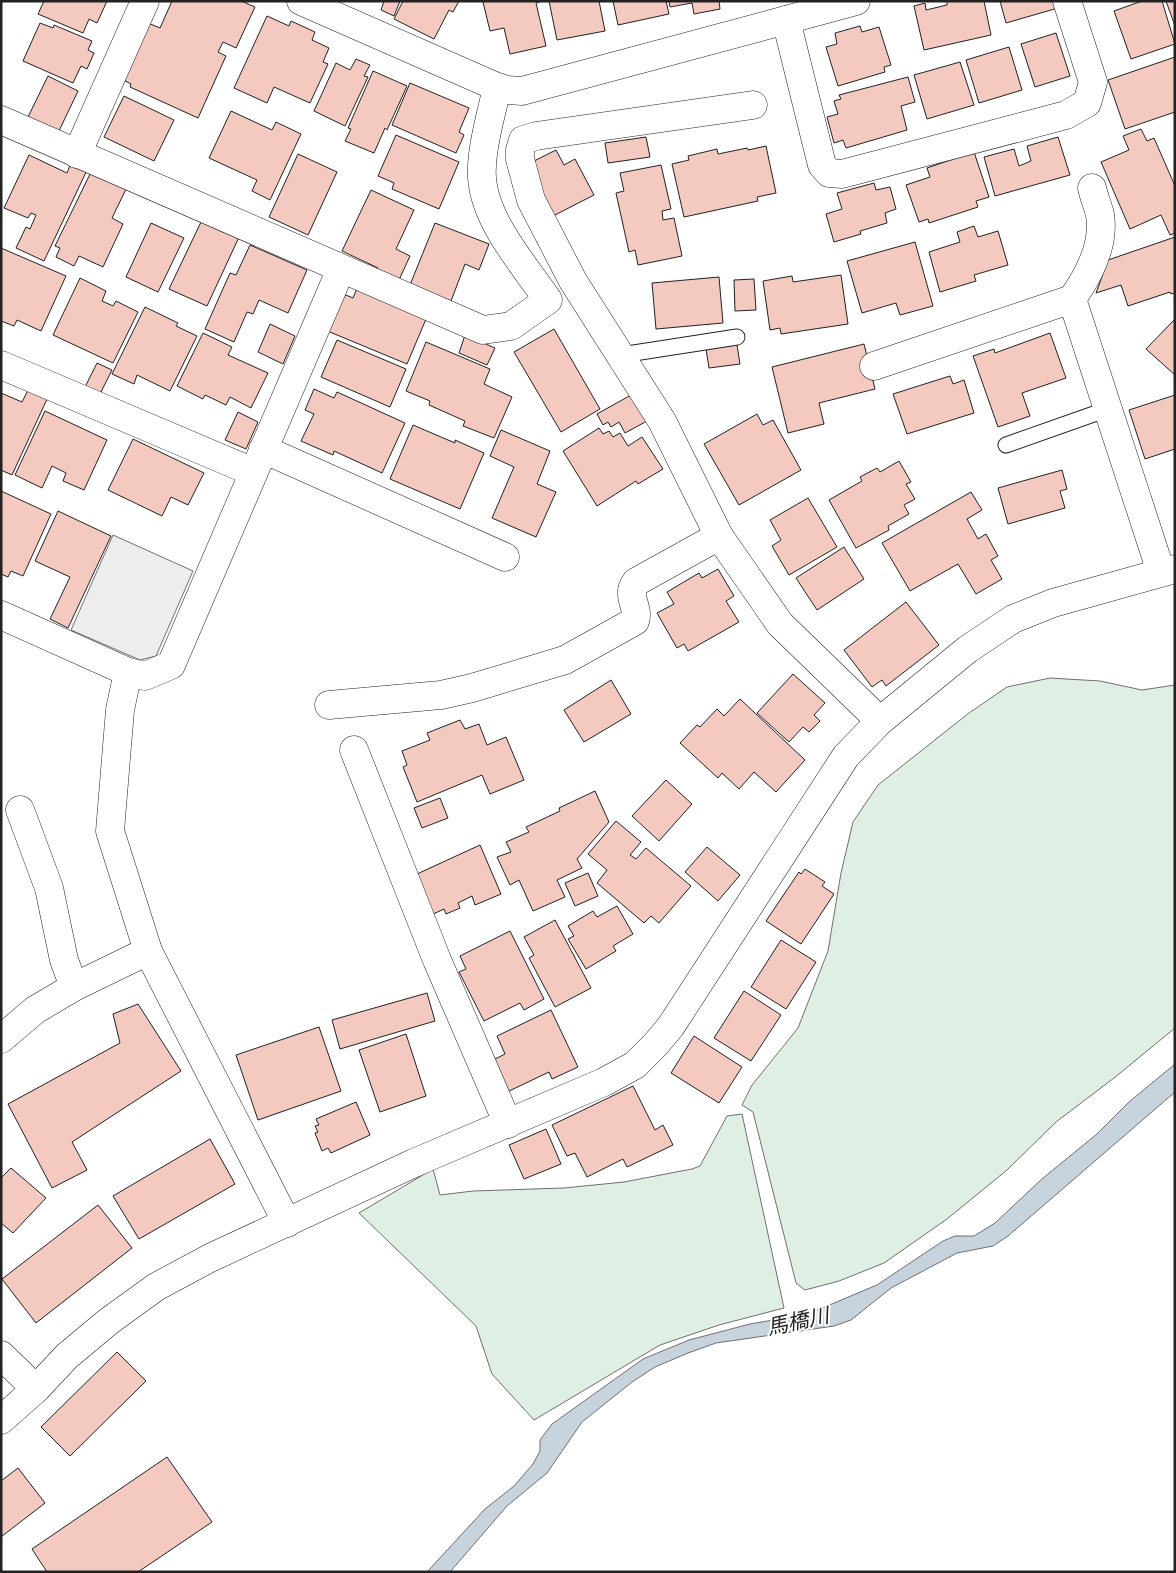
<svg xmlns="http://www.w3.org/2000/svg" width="1176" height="1573" viewBox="0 0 1176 1573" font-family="'Alegreya Sans','Noto Sans JP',sans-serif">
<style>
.green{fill:#e0efe3;stroke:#6f6f6f}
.parking{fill:#ededed;stroke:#6f6f6f}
.water{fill:#c7d3dd;stroke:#6f6f6f}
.building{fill:#f3c9c0;stroke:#222}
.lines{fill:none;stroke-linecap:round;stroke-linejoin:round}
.service-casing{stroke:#222;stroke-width:17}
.minor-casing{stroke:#222;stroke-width:29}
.service{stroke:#fff;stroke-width:15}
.minor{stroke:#fff;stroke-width:28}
.labels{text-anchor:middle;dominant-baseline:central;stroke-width:4;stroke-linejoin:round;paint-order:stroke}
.water-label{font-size:21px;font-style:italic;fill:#222;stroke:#fff}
</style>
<rect width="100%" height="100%" fill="#fff"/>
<g class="green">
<path d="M1050,678L1100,681L1142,690L1175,685V1028L1114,1078L1056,1122L1007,1170L947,1219L884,1263L839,1281L805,1290L796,1283L753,1112L742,1105L752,1085L798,1028L828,951L841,873L853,822L878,785L969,713L1007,687Z"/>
<path d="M742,1114L784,1308L719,1325L660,1345L534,1420L492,1374L476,1326L359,1213L433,1169L440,1195L473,1191L564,1188L624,1182L692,1169L700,1166L727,1116Z"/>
</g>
<path class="parking" d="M113,535L193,571L156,656L140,660L71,630Z"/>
<path class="water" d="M1175,1064V1092L1008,1236L993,1246L957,1253L891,1288L851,1320L834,1326L716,1343L688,1353L655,1367L632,1382L582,1422L547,1473L507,1506L450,1572H427L485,1509L514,1486L533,1464L540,1451V1440L552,1424L643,1359L689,1340L750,1324L808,1314L877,1285L943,1241L955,1236H974L995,1223L1043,1178L1097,1134L1129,1102Z"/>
<g class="building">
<path d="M44,1H107L97,23L89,19L83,33L38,14Z"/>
<path d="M172,1H241L255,7L236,48L223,42L218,52L226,56L198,118L130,87L131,84L122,79L148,23L160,28Z"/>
<path d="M384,1H400L394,16L381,10Z"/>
<path d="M403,1H459L453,12L449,10L434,39L394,19Z"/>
<path d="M487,1H543L536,3L546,46L510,54L504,28L490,31L483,2Z"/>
<path d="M549,1H599L605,31L557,40Z"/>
<path d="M613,1H666L669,14L618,25Z"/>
<path d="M669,1H719L720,9L694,14L692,3L670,7Z"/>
<path d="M947,1H984L991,35L924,50L914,6L925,3L926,10L947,5Z"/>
<path d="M1000,1H1057L1058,8L1006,23Z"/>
<path d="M1142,1H1162L1175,44L1131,59L1114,11Z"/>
<path d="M1166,1H1175V26Z"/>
<path d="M267,16L289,26L291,21L315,32L312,40L329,48L323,62L328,64L310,103L274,87L267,103L234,88Z"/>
<path d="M40,23L53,28L54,25L92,41L88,50L94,53L87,69L81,66L73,83L23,61Z"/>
<path d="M860,26L862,32L879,27L891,65L884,67L885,72L838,86L826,47L837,44L835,33Z"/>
<path d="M1056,33L1070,76L1035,87L1021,44Z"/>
<path d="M1009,47L1022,90L979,103L966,60Z"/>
<path d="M1175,57V112L1125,129L1108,80Z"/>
<path d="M356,59L370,65L364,76L368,77L345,126L314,111L336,63L350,70Z"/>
<path d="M960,62L974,105L927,119L914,75Z"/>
<path d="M373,71L407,86L387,130L385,128L374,153L345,141L351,129L348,128Z"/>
<path d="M48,76L78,91L58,133L27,119Z"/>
<path d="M908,77L915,102L901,106L907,130L846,148L843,140L834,143L827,117L838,114L834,101L841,99L839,95Z"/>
<path d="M410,83L469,108L459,132L464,135L456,153L392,125Z"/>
<path d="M124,96L174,120L154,161L104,137Z"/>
<path d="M231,111L272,130L276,122L301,134L270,200L252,191L257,180L209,158Z"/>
<path d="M1141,129L1147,141L1154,138L1175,186V233L1170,235L1161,215L1130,229L1101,162L1129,150L1123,136Z"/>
<path d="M396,135L459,162L439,209L392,189L394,183L378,176Z"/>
<path d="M646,137L650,157L608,163L605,143Z"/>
<path d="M1058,137L1070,175L995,196L984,157L1014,149L1019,166L1031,161L1027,146Z"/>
<path d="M766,146L776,193L757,197L758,201L684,217L672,164L689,160L688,156L717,149L718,154L747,148L748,150Z"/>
<path d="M556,150L564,165L575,159L594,195L553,216L533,179L534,161Z"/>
<path d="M974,152L989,197L976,201L978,207L929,223L928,219L919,222L906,185L930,177L927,168Z"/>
<path d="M298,154L337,172L308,235L269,217Z"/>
<path d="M29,155L67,173L72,160L88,168L44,261L16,248L26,227L30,229L36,215L31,213L28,218L4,208Z"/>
<path d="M661,165L671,209L662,211L663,220L674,218L682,256L638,265L635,250L629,252L616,193L624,191L620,173Z"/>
<path d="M92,170L127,187L112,218L123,224L103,267L79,256L74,266L56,257L60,248L55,246Z"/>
<path d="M874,183L876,190L890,187L896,209L885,213L887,223L860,231L861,234L834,242L826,214L842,209L837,193Z"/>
<path d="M371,190L414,210L396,249L410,256L398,282L375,272L378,268L342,251Z"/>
<path d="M201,222L223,232L225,228L240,235L207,306L169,289Z"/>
<path d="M151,223L184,238L158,292L126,277Z"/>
<path d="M435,223L489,244L479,270L465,264L451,301L410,285Z"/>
<path d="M974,226L978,237L998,231L1008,265L974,275L976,281L940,292L929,252L960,242L957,232Z"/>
<path d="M1175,237V293L1171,294L1170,292L1128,306L1121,285L1096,293L1108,260Z"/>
<path d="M915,242L933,306L900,315L896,303L862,313L847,261Z"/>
<path d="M250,245L307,270L288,313L259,300L253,314L247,312L234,342L205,329L230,273L236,275Z"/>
<path d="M1,248L66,276L41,331L17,320L14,326L1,321Z"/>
<path d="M841,275L848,324L781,334L780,328L770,330L763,281L792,276L793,282Z"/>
<path d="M719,277L723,323L656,329L652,283Z"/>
<path d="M80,278L106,291L102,301L113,306L116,301L138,312L113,363L53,335Z"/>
<path d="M754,279L756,310L735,311L734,280Z"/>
<path d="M358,286L426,319L407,364L325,330L341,293L353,298Z"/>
<path d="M145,307L178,323L176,326L197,336L170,391L137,375L134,384L112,374Z"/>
<path d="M1175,319V375L1146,349Z"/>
<path d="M270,324L295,336L283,364L258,352Z"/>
<path d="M554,329L600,409L561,432L514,352Z"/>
<path d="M203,333L232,347L228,355L268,373L251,408L230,397L226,405L205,395L203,399L177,386Z"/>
<path d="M1050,333L1066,378L1022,393L1030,416L998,427L973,356L994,349L995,353Z"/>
<path d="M465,335L495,348L487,365L459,353Z"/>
<path d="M337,340L406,369L390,407L321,377Z"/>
<path d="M426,342L490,369L484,384L512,397L494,438L463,426L465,421L429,405L430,401L406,391Z"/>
<path d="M864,344L875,389L819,403L824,424L788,433L772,367Z"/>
<path d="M737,345L740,364L709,368L706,349Z"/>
<path d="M97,363L112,370L100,394L85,387Z"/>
<path d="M950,376L953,384L964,380L974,413L907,434L893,394Z"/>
<path d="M29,388L48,397L12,475L1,470V393L22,402Z"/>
<path d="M314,389L334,398L337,392L405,423L382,473L334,451L333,455L301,441L314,414L305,410Z"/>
<path d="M631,395L647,421L625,433L619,422L611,427L608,422L603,425L597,414Z"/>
<path d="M1175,395V449L1145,459L1129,410Z"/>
<path d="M45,411L107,440L84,490L63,481L66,473L52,466L42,488L15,475Z"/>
<path d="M238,412L258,422L246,449L225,440Z"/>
<path d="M757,414L763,425L773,420L801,470L739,505L704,444Z"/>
<path d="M413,425L455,443V440L484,453L460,509L390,479Z"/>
<path d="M599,428L603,434L609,431L613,437L620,433L628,446L642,437L663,469L638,484L636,481L597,506L563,451Z"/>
<path d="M501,430L550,451L537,484L556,492L536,537L492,518L514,467L490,456Z"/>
<path d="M133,439L204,473L188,505L171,497L162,516L108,490Z"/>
<path d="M899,461L911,482L906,484L915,499L904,505L909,514L888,526L889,530L856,548L829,500L862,481L860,477L877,468L880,472Z"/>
<path d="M1062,470L1067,489L1060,491L1065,508L1008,524L998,488Z"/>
<path d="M1,491L51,514L23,576L11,571L8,577L1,574Z"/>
<path d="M971,492L982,510L967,519L978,539L986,534L998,556L991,560L1002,579L976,594L958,564L910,591L882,543Z"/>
<path d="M808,498L837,547L789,575L772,546L781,540L770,520Z"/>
<path d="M58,511L111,536L68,628L50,619L70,577L35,561Z"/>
<path d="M844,547L864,579L817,610L796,578Z"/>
<path d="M718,569L734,596L726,601L739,622L688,651L684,644L677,648L657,613L674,604L667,592L699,573L702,578Z"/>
<path d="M906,602L939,645L886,686L882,680L872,687L844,650Z"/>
<path d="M793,674L825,703L814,715L820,721L809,732L803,727L789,742L757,713Z"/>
<path d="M611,680L631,714L584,742L564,710Z"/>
<path d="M740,699L805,760L776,792L754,772L739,789L722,773L718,778L680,743L697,725L700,727L717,709L724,716Z"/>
<path d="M460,720L465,729L479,724L487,745L506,737L524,780L490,794L482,775L417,802L403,767L407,765L402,751L430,740L427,733Z"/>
<path d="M666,780L692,804L659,841L632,816Z"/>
<path d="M595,791L609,822L577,859L582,868L557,880L565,897L533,911L519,880L510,885L497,857L511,852L506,842L529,832L526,827L560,811L559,808Z"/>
<path d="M440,798L448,818L422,828L414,808Z"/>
<path d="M616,821L641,842L630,855L636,859L646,848L691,886L659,923L651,916L644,923L597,883L607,870L588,854Z"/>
<path d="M480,845L501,894L475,905L472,896L458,903L460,908L446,914L444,909L429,916L417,874Z"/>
<path d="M707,847L740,875L718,901L685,872Z"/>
<path d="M805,869L825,882L822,886L834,894L801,944L766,921L799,872L801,874Z"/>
<path d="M588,873L598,896L575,906L565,883Z"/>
<path d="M617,906L633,934L613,946L616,951L586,969L568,939L574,936L568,926L593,911L597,917Z"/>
<path d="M555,920L591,988L555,1007L529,958L534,955L524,937Z"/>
<path d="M510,931L544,999L524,1010L520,1003L484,1021L459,972L466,969L460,956Z"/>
<path d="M781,940L816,962L786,1009L751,987Z"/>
<path d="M744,991L781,1015L751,1061L714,1038Z"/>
<path d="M427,993L435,1021L340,1049L332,1020Z"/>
<path d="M138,1004L181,1071L72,1142L87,1170L52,1188L8,1104L120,1043L113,1014Z"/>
<path d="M551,1010L578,1067L552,1079L549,1072L507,1092L491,1061L505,1054L497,1036Z"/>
<path d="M319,1027L341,1091L258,1120L236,1055Z"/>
<path d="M406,1034L426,1096L380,1112L359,1050Z"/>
<path d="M694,1036L742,1067L719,1103L671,1073Z"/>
<path d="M633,1086L655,1130L663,1125L673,1145L627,1167L623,1159L587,1177L575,1153L567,1156L552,1125Z"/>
<path d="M356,1102L370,1135L331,1153L328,1148L322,1151L315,1133L318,1132L315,1126L319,1125L316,1119Z"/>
<path d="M546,1129L561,1164L524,1179L509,1145Z"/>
<path d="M210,1139L235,1184L139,1239L113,1196Z"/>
<path d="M11,1168L46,1198L13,1233L1,1223V1178Z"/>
<path d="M98,1205L132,1248L36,1323L2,1279Z"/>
<path d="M117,1352L146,1381L70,1456L41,1427Z"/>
<path d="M167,1457L212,1522L138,1572H47L32,1549Z"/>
<path d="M18,1468L45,1503L1,1537V1481Z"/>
</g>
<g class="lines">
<g class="service-casing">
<g id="service">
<path d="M621,355L737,337"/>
<path d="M1006,445L1108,409"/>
</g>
</g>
<g class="minor-casing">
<g id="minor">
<path d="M301,1L497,87L507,90L522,91L786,20"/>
<path d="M856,1L786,20L822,165L829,173L842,174L1066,115L1087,103L1093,82L1067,1"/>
<path d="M753,105L536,136L523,140L520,150V159L531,200L573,281L662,421L719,536L780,624L880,721"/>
<path d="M1,120L483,330L511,326L548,300C522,262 478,214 482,166C483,139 492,113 497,87"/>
<path d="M77,154L145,1"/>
<path d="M1072,299L1161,572"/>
<path d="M1,365L253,472"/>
<path d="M874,366L1072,299C1089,275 1105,245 1100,215C1098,206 1094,197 1092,188"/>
<path d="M263,449L505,557"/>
<path d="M1,615L128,672L145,676L171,665L341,269"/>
<path d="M128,672L120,710L110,831L148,951L287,1223"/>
<path d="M329,705L441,695L472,688L565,660L635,621C640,607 625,596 636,582L719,536"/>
<path d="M354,750L437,960L508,1124"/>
<path d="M20,810L49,888L64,960L74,987"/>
<path d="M1,1039L35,1010L74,987L148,951"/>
<path d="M1,1355L36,1389"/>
<path d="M1,1420L36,1389L67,1356L109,1321L156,1287L210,1258L414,1163L604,1082L635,1065L656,1044L671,1026L846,756L880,721L968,649L1013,619L1053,603L1175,569"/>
</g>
</g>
<use href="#service" class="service"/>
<use href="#minor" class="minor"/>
</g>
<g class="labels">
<g class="water-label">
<text transform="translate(798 1322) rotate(-12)">馬橋川</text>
</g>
</g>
<rect width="1176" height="1573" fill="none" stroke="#222222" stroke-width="5"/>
</svg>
